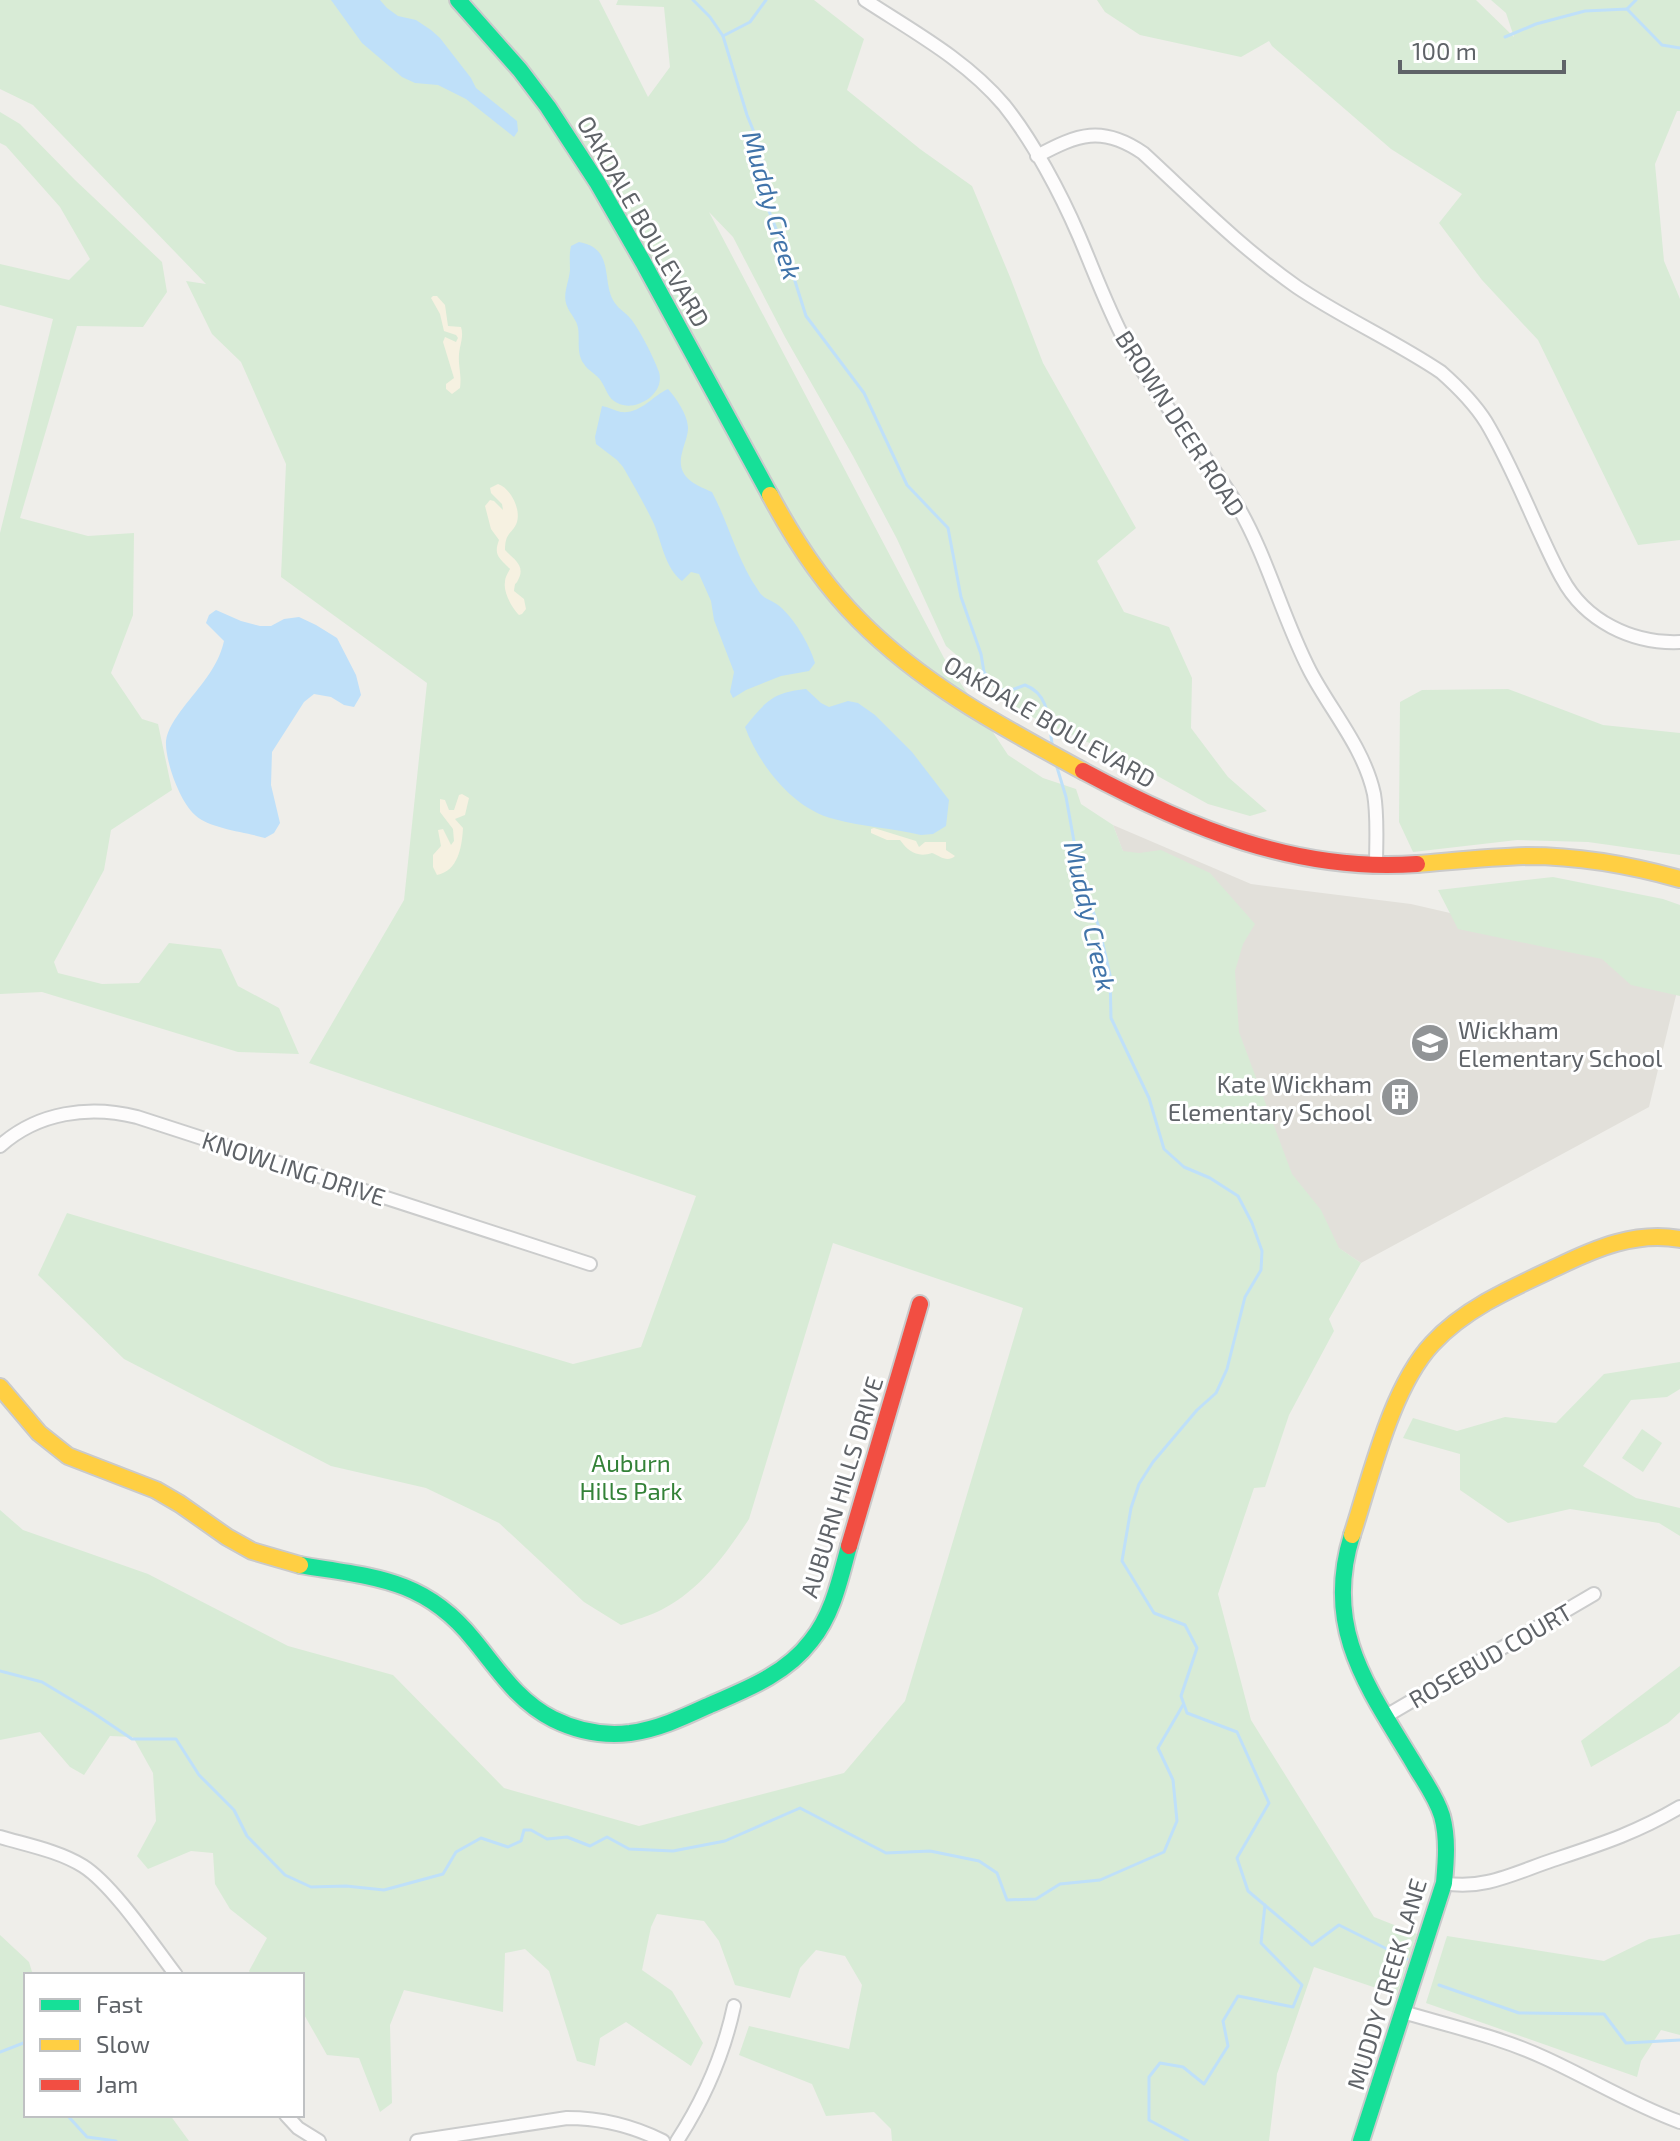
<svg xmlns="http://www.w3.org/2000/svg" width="1680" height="2141" viewBox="0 0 1680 2141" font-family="'Exo 2',sans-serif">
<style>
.education{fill:#e2e0da}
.green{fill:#d8ebd6}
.sand{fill:#f6f1e1}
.water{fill:#bfe0f9}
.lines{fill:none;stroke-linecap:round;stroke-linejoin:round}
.stream{stroke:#bfe0f9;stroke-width:3}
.street-casing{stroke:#cbcccc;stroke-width:16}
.fast-casing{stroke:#cacacb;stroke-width:20}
.slow-casing{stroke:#cacacb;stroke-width:20}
.jam-casing{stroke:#cacacb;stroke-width:20}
.street{stroke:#fdfcfc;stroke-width:12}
.fast{stroke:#16e098;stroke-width:16}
.slow{stroke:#ffcf43;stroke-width:16}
.jam{stroke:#f24e42;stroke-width:16}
.labels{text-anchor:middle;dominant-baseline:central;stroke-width:6;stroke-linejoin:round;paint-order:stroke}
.street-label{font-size:24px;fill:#5f6368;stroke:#fff}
.poi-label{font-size:24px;fill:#5f6368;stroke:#fff;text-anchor:start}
.park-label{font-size:24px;fill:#348238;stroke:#fff}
.water-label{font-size:26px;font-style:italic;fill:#4174aa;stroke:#fff}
</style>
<rect width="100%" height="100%" fill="#efeeea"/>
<path class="education" d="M1113,825L1251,884L1411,904L1680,966V979L1649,1107L1361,1263L1249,1188Z"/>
<g class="green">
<path d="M0,0H599L648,97L670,67L664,7L616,5L618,0H814L864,39L847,90L920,149L972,186L1010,277L1043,363L1136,528L1097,561L1124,612L1169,627L1192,678L1191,728L1228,777L1267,811L1250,816L1208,804L1136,764L1023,713L946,646L897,539L853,456L785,337L733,237L709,212L944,658L1008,755L1043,778L1076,789L1081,804L1113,825L1123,851L1139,853L1161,850L1210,873L1255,924L1243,944L1235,971L1239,1032L1292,1174L1321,1210L1339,1248L1361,1263L1329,1319L1334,1331L1289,1415L1265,1487L1254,1488L1218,1594L1251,1720L1374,1917L1417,1934L1397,1995L1314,1967L1277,2074L1269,2141H892L891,2129L874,2112L826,2116L812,2084L739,2055L749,2026L849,2049L862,1985L845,1956L816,1950L800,1968L790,1998L735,1985L719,1941L704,1921L657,1914L651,1927L642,1970L672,1991L703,2043L691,2066L626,2022L600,2038L595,2066L577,2061L549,1971L525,1949L505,1953L503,2012L404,1990L390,2025L392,2103L380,2112L359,2058L327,2055L302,2011V1975H252L249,1971L267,1938L230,1909L215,1884L213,1853L191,1851L148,1869L137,1856L156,1821L153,1773L133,1737L110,1736L84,1775L70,1767L40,1732L0,1740V1510L23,1530L148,1574L288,1646L393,1675L504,1788L639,1826L844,1773L905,1701L1023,1308L833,1243L749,1519C726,1554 701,1589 663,1609C650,1616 635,1620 621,1625L584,1602L499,1523L426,1488L331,1466L124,1359L38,1275L67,1213L573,1364L641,1347L696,1196L309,1063L404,900L427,683L281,577L286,464L241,362L212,334L186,281L206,284L33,105L0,89Z"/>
<path d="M1097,0H1476L1514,37L1506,13L1491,0H1680V111H1677L1655,164L1664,261L1680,299V540L1638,545L1538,340L1482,280L1439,223L1462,194L1391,149L1272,46L1269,41L1241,57L1140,35L1105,12Z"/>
<path d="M0,112L20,124L75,180L162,262L167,292L143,327L77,326L20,518L88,536L134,533L133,615L111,673L142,719L158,724L172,790L111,830L104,870L54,962L58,973L102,984L139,983L169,943L221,949L238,986L279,1008L299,1054L238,1052L42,992L0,994V533L53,319L0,305V264L69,280L90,259L60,207L6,146L0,143Z"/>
<path d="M1508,689L1603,725L1680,733V855L1588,842L1517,840L1413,852L1399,822L1400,702L1422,690Z"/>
<path d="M1553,877L1663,899L1680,905V996L1631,985L1602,959L1458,929L1438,890Z"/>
<path d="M1680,1362V1389L1667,1397L1631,1400L1583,1466L1636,1498L1680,1508V1536L1659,1523L1570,1509L1508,1523L1460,1490V1454L1403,1438L1413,1418L1457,1431L1505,1417L1556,1423L1604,1374Z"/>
<path d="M1642,1429L1662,1443L1643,1472L1622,1458Z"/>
<path d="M1680,1666V1712L1668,1723L1591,1767L1581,1741Z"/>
<path d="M1680,1934V2035L1661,2030L1641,2061L1637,2077L1426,2003L1447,1936L1604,1961L1649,1939Z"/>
<path d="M0,1935L29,1962L33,1975H26V2115H170L189,2141H0Z"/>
</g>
<g class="sand">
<path d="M433,296H437L445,305L448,326L461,327C464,337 460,344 459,354C458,366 462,376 460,388L452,394L446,389V384L454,378L443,342L445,337L456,342L458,338L456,335L444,331L440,314L431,298Z"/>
<path d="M498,484C510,488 521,508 517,522C513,534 505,531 505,550C513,559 525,565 519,578C514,589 516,578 514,591L524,599L526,609L522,614L519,615C512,608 503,592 505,582C505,577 508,573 510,569C500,558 493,556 499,540L491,529L485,506L490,500L494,501L503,510L502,504L491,493L490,488Z"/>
<path d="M462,794L469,798L465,815L455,819L463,828C462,847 458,871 437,875L433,867V855L441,846L438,830L443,829L451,845L454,841L453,829L440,812V799L445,800L449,810H454L459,795Z"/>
<path d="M874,828L916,841L919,847L925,842H946V850L955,856C947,863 940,856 932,853C917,858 908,851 900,840H887L871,833V829Z"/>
</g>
<g class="water">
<path d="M331,0H380L387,8L398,16L416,20L431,30L440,38L471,78L476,88L517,121L518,131L514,137L466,99L438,85L415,83L402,77L362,43Z"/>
<path d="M579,242C614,248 602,279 613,300C617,308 625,312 630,318C639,328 655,360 659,372C666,395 632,415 614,401C607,396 606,388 601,381C597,374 588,371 584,364C576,354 580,339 578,328C577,320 570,314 567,306C562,295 569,282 570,270C570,262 569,255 571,246Z"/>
<path d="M668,389C676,398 688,415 688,428C688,436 684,444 682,453C676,476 693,484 712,492C729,524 737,560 758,590C763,599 770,599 778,605C793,616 810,645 815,663L809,671L781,676L746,690L733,698L730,692L734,672L714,620L711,601L699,574L691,572L682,581C665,568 662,543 654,524C645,505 634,486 623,467L617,460L596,444L595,437L602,406C609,407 615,411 621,412C641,414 652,396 668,389Z"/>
<path d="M216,610L241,621L260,626H271L284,619L299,617L316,625L337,638L356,675L361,695L354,707L344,705L331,697L314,694L304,702L272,752L271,785L280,823L274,833L265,838C246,832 210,829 195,815C180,802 165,761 166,741C167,730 176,717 183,708C199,687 218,668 224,641L206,623L209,615Z"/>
<path d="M806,689L821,703L829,707L848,701L858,703L875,715L912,752L949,800L946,826L933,834L921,835C893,828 863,827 834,819C793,809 759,765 745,727C765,702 773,692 806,689Z"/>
</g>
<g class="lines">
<g class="stream">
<path d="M693,0L710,17L723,36L747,115L756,137L767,179L769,211L788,259L806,316L864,393L907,485L948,528L961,597L981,654L984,672L994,685L1006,692L1025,685C1052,695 1048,726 1053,749"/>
<path d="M1627,9L1636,0"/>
<path d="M723,36L750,22L766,0"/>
<path d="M1505,37L1536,24L1585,11L1627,9L1662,45L1680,48"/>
<path d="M1056,764L1066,797L1081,880L1099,927L1110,975L1111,1018L1149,1098L1164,1149L1184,1167L1210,1178L1238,1196L1252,1223L1262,1251L1261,1270L1245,1297L1227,1369L1216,1393L1197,1410L1153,1462L1139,1484L1131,1508L1122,1561L1154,1613L1185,1625L1197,1648L1181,1696L1187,1713L1237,1732L1269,1803L1237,1858L1248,1891L1312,1945L1339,1925L1407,1959"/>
<path d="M0,1671L42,1682L92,1712L132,1739H176L199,1775L234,1810L247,1836L285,1875L311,1887L346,1886L384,1890L443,1874L456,1852L481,1838L508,1847L521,1841L524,1830H531L547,1839L567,1837L590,1846L607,1837L629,1849L673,1851L725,1841L800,1808L886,1853L930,1851L979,1861L997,1873L1007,1900L1036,1899L1060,1884L1100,1880L1164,1852L1177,1821L1173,1780L1158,1748L1183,1705"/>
<path d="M1439,1985L1519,2013L1604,2014L1626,2043L1680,2040"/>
<path d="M0,2052L26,2042"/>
<path d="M67,2115L87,2137L116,2141"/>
<path d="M1188,2141L1149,2120V2077L1160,2063L1183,2067L1204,2084L1228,2046L1223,2021L1238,1996L1293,2007L1302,1985L1261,1943L1265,1905"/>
</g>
<g class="street-casing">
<g id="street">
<path d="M865,0C914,32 966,60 1004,105C1033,141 1061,194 1079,236C1094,271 1107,307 1125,341C1156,400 1203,448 1237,505C1268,558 1282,617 1310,671C1331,711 1364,748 1374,794C1378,817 1376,842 1376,866"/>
<path d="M1037,156C1078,134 1102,125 1143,153C1193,199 1241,248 1297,287C1343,318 1395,341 1441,372C1458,387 1474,403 1486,422C1507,457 1523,496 1540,533C1547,548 1554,564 1562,578C1585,621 1632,644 1680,642"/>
<path d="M0,1146C38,1112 89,1105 137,1117L590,1264"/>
<path d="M1386,1716L1594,1594"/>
<path d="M0,1837C27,1845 59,1851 83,1866C113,1885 153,1945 176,1975"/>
<path d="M1444,1883C1482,1891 1517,1872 1553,1860C1601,1844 1636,1833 1680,1807"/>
<path d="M1403,2012C1450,2026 1500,2037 1545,2058C1591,2079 1633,2105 1680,2122"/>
<path d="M286,2115L298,2128L319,2141"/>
<path d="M417,2141L567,2118C601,2118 633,2126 663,2141"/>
<path d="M677,2141C703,2101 724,2053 734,2006"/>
</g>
</g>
<g class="fast-casing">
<g id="fast">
<path d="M458,0L520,70L548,107L597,182L643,262L770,495"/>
<path d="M1352,1535C1323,1628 1367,1686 1413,1762C1423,1780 1436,1796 1442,1816C1448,1838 1446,1861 1444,1883L1361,2141"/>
<path d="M300,1565C372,1577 424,1578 473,1639C498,1669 517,1701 553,1719C577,1731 604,1736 630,1733C659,1729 684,1717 710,1705C747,1689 786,1674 811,1641C833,1614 840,1579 849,1546"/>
</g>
</g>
<g class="slow-casing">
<g id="slow">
<path d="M770,495C794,540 823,584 859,620C923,685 1004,728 1083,771"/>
<path d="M1417,864C1454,861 1491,857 1528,856C1580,856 1630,865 1680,879"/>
<path d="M0,1387L39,1433L68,1456L156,1490L180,1504L227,1537L252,1551L300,1565"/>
<path d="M1352,1535C1371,1477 1391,1388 1432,1344C1465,1308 1514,1287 1557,1267C1596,1248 1636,1231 1680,1239"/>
</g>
</g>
<g class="jam-casing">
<g id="jam">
<path d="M1083,771C1187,827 1297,873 1417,864"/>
<path d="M849,1546L920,1304"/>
</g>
</g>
<use href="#street" class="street"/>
<use href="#fast" class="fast"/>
<use href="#slow" class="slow"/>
<use href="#jam" class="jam"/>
</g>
<defs>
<g id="school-disc" transform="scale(2)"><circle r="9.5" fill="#919496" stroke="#fff"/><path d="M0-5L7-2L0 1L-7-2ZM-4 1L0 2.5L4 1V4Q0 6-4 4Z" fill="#fff"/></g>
<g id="building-disc" transform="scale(2)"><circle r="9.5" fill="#919496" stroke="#fff"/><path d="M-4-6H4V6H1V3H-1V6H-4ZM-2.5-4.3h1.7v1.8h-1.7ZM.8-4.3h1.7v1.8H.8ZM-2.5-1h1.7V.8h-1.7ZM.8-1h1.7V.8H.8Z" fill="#fff"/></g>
</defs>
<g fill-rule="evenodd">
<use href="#school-disc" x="1430" y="1043"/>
<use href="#building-disc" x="1400" y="1097"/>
</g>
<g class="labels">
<g class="street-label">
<text transform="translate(644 221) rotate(60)">OAKDALE BOULEVARD</text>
<text transform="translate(1181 423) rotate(57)">BROWN DEER ROAD</text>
<text transform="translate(1050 721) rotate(30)">OAKDALE BOULEVARD</text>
<text transform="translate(294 1168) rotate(18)">KNOWLING DRIVE</text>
<text transform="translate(841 1487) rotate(-73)">AUBURN HILLS DRIVE</text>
<text transform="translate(1490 1655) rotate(-30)">ROSEBUD COURT</text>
<text transform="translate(1386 1984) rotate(-73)">MUDDY CREEK LANE</text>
</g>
<g class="poi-label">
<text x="1458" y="1029">Wickham<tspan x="1458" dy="28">Elementary School</tspan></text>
<text x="1372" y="1083" text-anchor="end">Kate Wickham<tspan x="1372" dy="28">Elementary School</tspan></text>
</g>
<g class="park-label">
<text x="631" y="1462">Auburn<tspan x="631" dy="28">Hills Park</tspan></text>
</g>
<g class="water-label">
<text transform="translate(773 205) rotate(74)">Muddy Creek</text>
<text transform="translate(1091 916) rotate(77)">Muddy Creek</text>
</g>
</g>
<rect x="24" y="1973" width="280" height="144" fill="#ffffff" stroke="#bfc1c3" stroke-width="2"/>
<rect x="40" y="1999" width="40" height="12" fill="#16e098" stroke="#bfc1c3" stroke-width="2"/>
<text x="96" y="2013" font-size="24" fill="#5f6368">Fast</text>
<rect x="40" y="2039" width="40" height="12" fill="#ffcf43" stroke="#bfc1c3" stroke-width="2"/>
<text x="96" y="2053" font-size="24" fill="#5f6368">Slow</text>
<rect x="40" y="2079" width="40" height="12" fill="#f24e42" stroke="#bfc1c3" stroke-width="2"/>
<text x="96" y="2093" font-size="24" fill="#5f6368">Jam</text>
<path d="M1400 60v12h164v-12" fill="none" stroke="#5f6368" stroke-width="4"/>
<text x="1412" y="60" font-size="24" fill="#5f6368" stroke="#ffffff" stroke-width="6" paint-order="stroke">100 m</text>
</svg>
